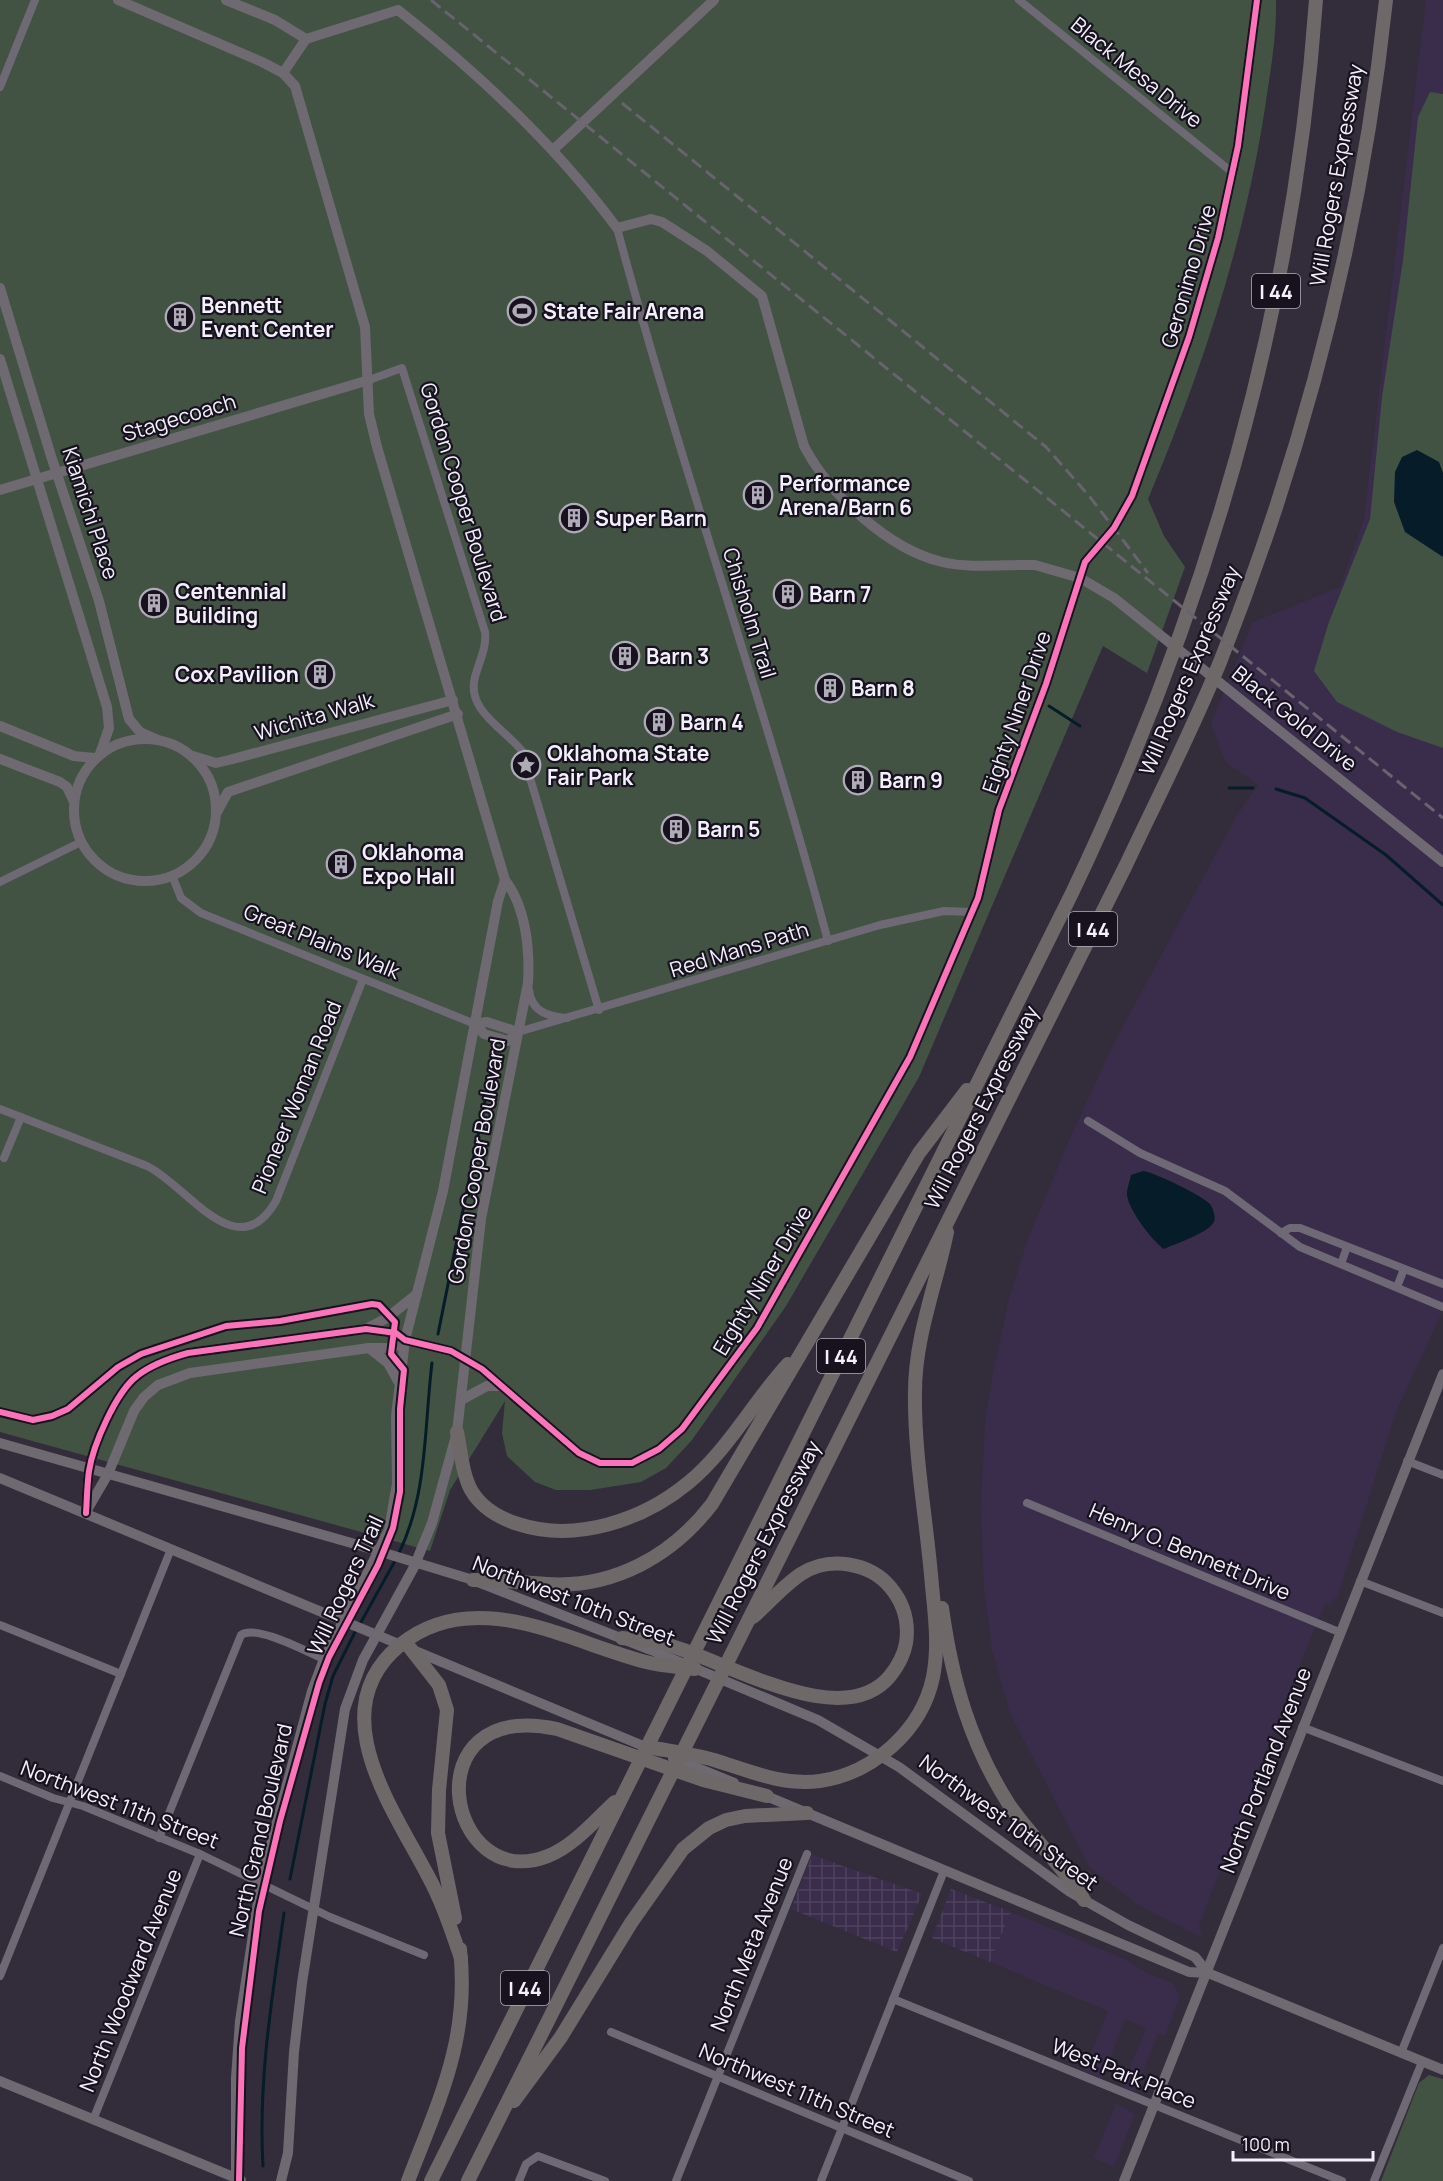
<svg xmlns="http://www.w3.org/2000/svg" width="1443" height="2181" viewBox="0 0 1443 2181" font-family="Manrope,sans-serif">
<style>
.built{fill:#3a2d4b}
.industrial{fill:url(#industrial-grid)}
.green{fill:#425344}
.water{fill:#061c29}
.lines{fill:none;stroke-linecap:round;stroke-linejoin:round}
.stream{stroke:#061c29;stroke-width:3}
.street{stroke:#6e6974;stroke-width:8}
.secondary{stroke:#6f6971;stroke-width:10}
.highway{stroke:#6f6869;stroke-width:14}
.rail{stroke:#68636e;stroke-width:3;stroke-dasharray:12 6;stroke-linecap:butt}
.cycleway-casing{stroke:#17121e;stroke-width:10}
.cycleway{stroke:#fb73b8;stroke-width:6}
.labels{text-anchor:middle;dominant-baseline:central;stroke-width:4.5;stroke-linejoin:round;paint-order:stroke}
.shield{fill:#17121e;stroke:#b2adba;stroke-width:1.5}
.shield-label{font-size:20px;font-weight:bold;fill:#f4effd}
.street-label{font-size:21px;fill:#f4effd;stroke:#17121e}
.poi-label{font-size:21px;font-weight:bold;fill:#f4effd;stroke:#17121e;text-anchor:start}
</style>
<defs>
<pattern id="industrial-grid" width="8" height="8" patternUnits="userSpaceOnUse" patternTransform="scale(1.5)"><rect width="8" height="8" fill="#3a2d4b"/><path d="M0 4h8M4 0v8" fill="none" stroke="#4d425d"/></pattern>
</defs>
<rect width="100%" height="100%" fill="#332d3b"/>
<g class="built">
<path d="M1426,0H1443V1310L1396,1412L1337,1598L1334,1597L1331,1604H1325L1315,1627L1258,1770L1256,1786L1210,1895L1199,1927L1202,1937L1199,1936L1139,1905L1090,1868L1010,1713L992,1649L984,1587L981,1504L985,1426L992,1378L1009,1299L1027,1242L1067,1145L1112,1047L1237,815L1258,785L1225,761L1211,723L1253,622L1340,587L1364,519Z"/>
<path d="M1011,1912L1127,1960L1145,1972L1173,1984L1180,1996L1165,2036L1158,2033L1135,2092L1122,2087L1146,2028L1125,2019L1102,2079L1084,2071L1108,2011L990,1962Z"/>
<path d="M1116,2104L1135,2114L1114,2166L1094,2158Z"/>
</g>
<g class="industrial">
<path d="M812,1855L922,1894L897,1952L791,1909Z"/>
<path d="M951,1889L1011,1912L990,1962L932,1938Z"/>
</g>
<g class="green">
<path d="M0,0H1276C1277,36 1270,73 1265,108C1244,244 1201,373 1148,499L1164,536L1185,567L1147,673L1103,646L919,1077L786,1306L692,1440L666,1468L641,1482L590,1490H556L535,1482L507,1456L502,1433L505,1401L450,1490L430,1551L0,1432Z"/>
<path d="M1430,92L1443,94V748L1397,732L1337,702L1314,671L1329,622L1370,519L1382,397L1403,260L1418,117Z"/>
<path d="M1429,2075L1443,2079V2181H1381L1419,2083Z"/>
</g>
<g class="water">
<path d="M1417,450L1439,462L1443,473V557L1405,532L1394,502L1395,472L1402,457Z"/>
<path d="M1143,1171C1156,1173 1201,1195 1210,1204C1213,1208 1216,1217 1214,1222C1208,1233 1175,1244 1164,1249C1153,1242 1127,1208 1127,1194C1127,1188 1130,1181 1131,1175Z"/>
</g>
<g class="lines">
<g class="stream">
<path d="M1049,706L1080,726"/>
<path d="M1229,788H1253"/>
<path d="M1276,789L1305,798L1386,855L1443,905"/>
<path d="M438,1334L494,1056"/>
<path d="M399,1553C428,1493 424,1428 432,1363"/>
<path d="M360,1624L396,1559"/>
<path d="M290,1879L325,1704L333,1676L356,1630"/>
<path d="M263,2166C258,2081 272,1998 284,1913"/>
</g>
<g class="street">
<path d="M1019,0L1233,173"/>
<path d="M0,87L35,0"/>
<path d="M617,228C681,467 764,702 828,941"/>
<path d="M369,380L402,368L485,632C487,647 479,662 475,677C466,711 505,729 522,751L599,1010"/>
<path d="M172,875L181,898L201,913L475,1024"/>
<path d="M0,882L81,842"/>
<path d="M529,990C531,1011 548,1017 567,1018"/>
<path d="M518,1032L880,925L944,911L973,912"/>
<path d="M0,1109L147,1166C187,1185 237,1269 276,1201L363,979"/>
<path d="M1088,1121L1140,1153L1225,1191L1300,1247L1443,1307"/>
<path d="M4,1158L21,1117"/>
<path d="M1281,1233L1290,1228H1300L1443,1284"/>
<path d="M1341,1264L1347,1247"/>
<path d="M1397,1287L1404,1269"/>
<path d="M1407,1461L1443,1475"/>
<path d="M1027,1503L1339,1632"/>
<path d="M1360,1581L1443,1613"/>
<path d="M0,1625L121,1674"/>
<path d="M1302,1727L1443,1781"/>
<path d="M0,1776L53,1798L83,1806L200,1854L330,1917L424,1955"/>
<path d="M159,1838L241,1635C256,1624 307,1652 324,1659"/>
<path d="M0,1976L171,1549"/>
<path d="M893,1999L1342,2181"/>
<path d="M611,2032L969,2181"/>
<path d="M1401,2053L1443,1948"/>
<path d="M93,2120L200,1854"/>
<path d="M519,2181L526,2164L538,2156L605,2181"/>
<path d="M676,2181L807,1854"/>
<path d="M821,2181L944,1871"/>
<path d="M1374,2181L1422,2062"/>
</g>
<g class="secondary">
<path d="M118,0L262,62L283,73L295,86L365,327L369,414L377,447L505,880C526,907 530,950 528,983L481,1219L457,1432L432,1523L414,1567L363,1660L345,1709L302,1983L294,2052L288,2153L281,2181"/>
<path d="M226,0L275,20L306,39"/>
<path d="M283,73L306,39L398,10C477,72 557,147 617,228L651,219L662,222L707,251L762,296L804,446C829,494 888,549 942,562C971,569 1006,564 1035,565L1080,578L1114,598L1443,862"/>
<path d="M553,150L714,0"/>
<path d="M0,288L51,456L99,601L129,719L140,732L156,739"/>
<path d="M0,359L107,707L109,728L100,754"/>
<path d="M0,490L369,380"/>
<path d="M0,726L74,756L95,758"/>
<circle cx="145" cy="810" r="71"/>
<path d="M193,756L216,763L229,760L453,700"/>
<path d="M0,759L60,782L67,787L74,802"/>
<path d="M217,812L228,792L458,714"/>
<path d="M475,1024L484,1034L508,1041L518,1032"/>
<path d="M475,1024L487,1022L518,1032"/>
<path d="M366,1329L387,1318L417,1294"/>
<path d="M369,1348L388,1363L398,1381"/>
<path d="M461,1400L487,1386H502"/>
<path d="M0,1443L355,1544L473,1580L651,1650L818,1720L899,1767L1070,1892L1128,1925L1195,1957L1208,1973"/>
<path d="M0,1478L653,1750"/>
<path d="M87,1510L108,1474L134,1411L144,1397L158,1385L190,1373L369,1348H393L405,1340"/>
<path d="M86,1513C87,1499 87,1485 89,1471C93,1445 116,1392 137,1376C152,1364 170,1358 188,1353L366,1329L396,1333L405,1340L451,1351L482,1369L579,1453L600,1463H632L659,1449L682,1429L757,1328L910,1057L978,898L999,810L1046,684L1085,562L1114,528L1132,496L1189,337L1218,238L1238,146L1257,0"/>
<path d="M673,1758L734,1783"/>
<path d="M759,1793L1189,1972L1208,1973L1443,2070"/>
<path d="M0,2081L241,2180"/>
<path d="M236,2181V2078L240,2021L261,1882L312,1691L324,1659L389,1530L397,1483L396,1416L405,1340L443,1191L498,901L505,880"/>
<path d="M1124,2181L1443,1374"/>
</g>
<g class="highway">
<path d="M457,1432C461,1451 462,1473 471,1490C481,1507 499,1518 518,1524C576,1543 643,1520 688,1483C729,1449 753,1402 788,1364"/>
<path d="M473,1580C498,1580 521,1582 546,1584C613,1589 672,1556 712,1504L919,1153L967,1090"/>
<path d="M942,1608C952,1680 970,1744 1010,1806C1033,1839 1063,1866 1084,1900"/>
<path d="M622,1638C632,1639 643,1639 653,1641C716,1653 840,1737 890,1676C898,1666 904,1655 906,1643C909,1623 904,1604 891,1588C870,1562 829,1556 801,1574C783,1586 769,1603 753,1617"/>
<path d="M410,1648L439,1685L447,1710L439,1790L438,1833L455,1918"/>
<path d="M648,1747C669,1751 693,1754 714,1760C750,1771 782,1786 820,1781C874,1773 922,1730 933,1677C939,1647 935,1616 932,1586C927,1522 914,1456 915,1392C915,1337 936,1286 947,1232"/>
<path d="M615,1802C595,1820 575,1845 548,1856C446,1896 410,1697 557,1729L703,1780L767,1796"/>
<path d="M461,1958C451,1929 442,1901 427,1874C392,1807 321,1710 400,1645C428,1622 462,1615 498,1619C549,1625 596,1649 646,1662C661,1666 679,1667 695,1669"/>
<path d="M514,2101L561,2037L631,1923L683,1849L709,1828L726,1820L745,1816L807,1813"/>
<path d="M408,2181C439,2100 470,2039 460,1949"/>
<path d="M431,2181L1072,893C1206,612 1294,311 1316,0"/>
<path d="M468,2181L1126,865C1158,797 1192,731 1220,662C1304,450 1362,227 1386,0"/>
</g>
<g class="rail">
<path d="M431,0L1443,818"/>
<path d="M622,103L1046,447L1090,497L1148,573"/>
</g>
<g class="cycleway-casing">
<g id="cycleway">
<path d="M0,1412L33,1420L52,1416L68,1409L118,1367L141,1354L226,1326L280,1321L372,1304L379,1305L395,1322L391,1354L404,1370L400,1409V1492L393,1528L378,1565L329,1657L319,1683L280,1821L259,1911L242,2048L239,2181"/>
<path d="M86,1513C87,1499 87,1485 89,1471C93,1445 116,1392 137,1376C152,1364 170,1358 188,1353L366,1329L396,1333L405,1340L451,1351L482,1369L579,1453L600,1463H632L659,1449L682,1429L757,1328L910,1057L978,898L999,810L1046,684L1085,562L1114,528L1132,496L1189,337L1218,238L1238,146L1257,0"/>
</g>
</g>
<use href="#cycleway" class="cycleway"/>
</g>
<defs>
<g id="stadium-ring" transform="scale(1.5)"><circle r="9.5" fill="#17121e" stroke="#b0abb9" stroke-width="1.5"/><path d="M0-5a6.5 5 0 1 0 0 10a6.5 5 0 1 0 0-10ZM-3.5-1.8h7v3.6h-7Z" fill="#b0abb9"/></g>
<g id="building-ring" transform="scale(1.5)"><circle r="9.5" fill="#17121e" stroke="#b0abb9" stroke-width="1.5"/><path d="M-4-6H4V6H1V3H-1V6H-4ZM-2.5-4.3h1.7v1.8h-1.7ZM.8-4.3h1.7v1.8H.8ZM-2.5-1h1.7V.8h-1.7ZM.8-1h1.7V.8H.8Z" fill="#b0abb9"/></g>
<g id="sight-ring" transform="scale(1.5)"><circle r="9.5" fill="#17121e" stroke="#b0abb9" stroke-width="1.5"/><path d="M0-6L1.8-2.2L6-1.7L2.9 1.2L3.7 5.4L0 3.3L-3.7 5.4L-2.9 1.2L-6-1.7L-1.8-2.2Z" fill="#b0abb9"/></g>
</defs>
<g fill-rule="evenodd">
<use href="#stadium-ring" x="522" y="311"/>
<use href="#building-ring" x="180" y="317"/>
<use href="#building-ring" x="758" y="495"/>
<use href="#building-ring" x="574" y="518"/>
<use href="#building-ring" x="788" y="594"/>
<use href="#building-ring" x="154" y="603"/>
<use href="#building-ring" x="625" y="656"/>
<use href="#building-ring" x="320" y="674"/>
<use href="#building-ring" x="830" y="688"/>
<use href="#building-ring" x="659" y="722"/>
<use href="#sight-ring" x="526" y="765"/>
<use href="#building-ring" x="858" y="780"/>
<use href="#building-ring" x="676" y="829"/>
<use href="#building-ring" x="341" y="864"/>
</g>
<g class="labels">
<g class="shield">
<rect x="1252" y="274" width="48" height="34" rx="4.5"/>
<rect x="1069" y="912" width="48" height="34" rx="4.5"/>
<rect x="817" y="1339" width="48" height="34" rx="4.5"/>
<rect x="501" y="1971" width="48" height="34" rx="4.5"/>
</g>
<g class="shield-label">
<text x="1276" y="291">I 44</text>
<text x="1093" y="929">I 44</text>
<text x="841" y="1356">I 44</text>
<text x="525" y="1988">I 44</text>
</g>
<g class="street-label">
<text transform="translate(1137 72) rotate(39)">Black Mesa Drive</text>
<text transform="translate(1336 175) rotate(-80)">Will Rogers Expressway</text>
<text transform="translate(1188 276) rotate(-74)">Geronimo Drive</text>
<text transform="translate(179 417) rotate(-17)">Stagecoach</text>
<text transform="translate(464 502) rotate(73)">Gordon Cooper Boulevard</text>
<text transform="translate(91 513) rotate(72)">Kiamichi Place</text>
<text transform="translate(750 613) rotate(73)">Chisholm Trail</text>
<text transform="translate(1189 670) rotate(-67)">Will Rogers Expressway</text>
<text transform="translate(1016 712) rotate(-71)">Eighty Niner Drive</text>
<text transform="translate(314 716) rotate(-16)">Wichita Walk</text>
<text transform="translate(1295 718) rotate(39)">Black Gold Drive</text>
<text transform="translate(322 941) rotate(22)">Great Plains Walk</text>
<text transform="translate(739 949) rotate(-17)">Red Mans Path</text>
<text transform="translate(296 1097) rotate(-68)">Pioneer Woman Road</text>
<text transform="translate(981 1107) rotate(-63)">Will Rogers Expressway</text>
<text transform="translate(476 1161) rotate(-80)">Gordon Cooper Boulevard</text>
<text transform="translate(762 1280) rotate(-59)">Eighty Niner Drive</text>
<text transform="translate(763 1542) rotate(-63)">Will Rogers Expressway</text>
<text transform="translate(1190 1551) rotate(23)">Henry O. Bennett Drive</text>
<text transform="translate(345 1585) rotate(-65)">Will Rogers Trail</text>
<text transform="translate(574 1600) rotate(21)">Northwest 10th Street</text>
<text transform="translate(1265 1770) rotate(-69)">North Portland Avenue</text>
<text transform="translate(120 1804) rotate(21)">Northwest 11th Street</text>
<text transform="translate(1009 1822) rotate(36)">Northwest 10th Street</text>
<text transform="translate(260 1830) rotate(-77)">North Grand Boulevard</text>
<text transform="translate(751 1944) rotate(-68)">North Meta Avenue</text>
<text transform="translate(130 1980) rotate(-68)">North Woodward Avenue</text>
<text transform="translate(1124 2073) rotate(22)">West Park Place</text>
<text transform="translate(797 2090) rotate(23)">Northwest 11th Street</text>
</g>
<g class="poi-label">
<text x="201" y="305">Bennett<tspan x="201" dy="24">Event Center</tspan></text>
<text x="543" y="311">State Fair Arena</text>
<text x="779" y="483">Performance<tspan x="779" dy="24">Arena/Barn 6</tspan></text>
<text x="595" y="518">Super Barn</text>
<text x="175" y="591">Centennial<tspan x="175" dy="24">Building</tspan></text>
<text x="809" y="594">Barn 7</text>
<text x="646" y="656">Barn 3</text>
<text x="299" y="674" text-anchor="end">Cox Pavilion</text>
<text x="851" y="688">Barn 8</text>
<text x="680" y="722">Barn 4</text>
<text x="547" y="753">Oklahoma State<tspan x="547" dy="24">Fair Park</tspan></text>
<text x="879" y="780">Barn 9</text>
<text x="697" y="829">Barn 5</text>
<text x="362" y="852">Oklahoma<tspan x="362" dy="24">Expo Hall</tspan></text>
</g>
</g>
<path d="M1233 2151v9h140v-9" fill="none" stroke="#f4effd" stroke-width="3"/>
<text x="1242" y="2151" font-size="18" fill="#f4effd" stroke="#17121e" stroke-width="4.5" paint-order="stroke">100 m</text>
</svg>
